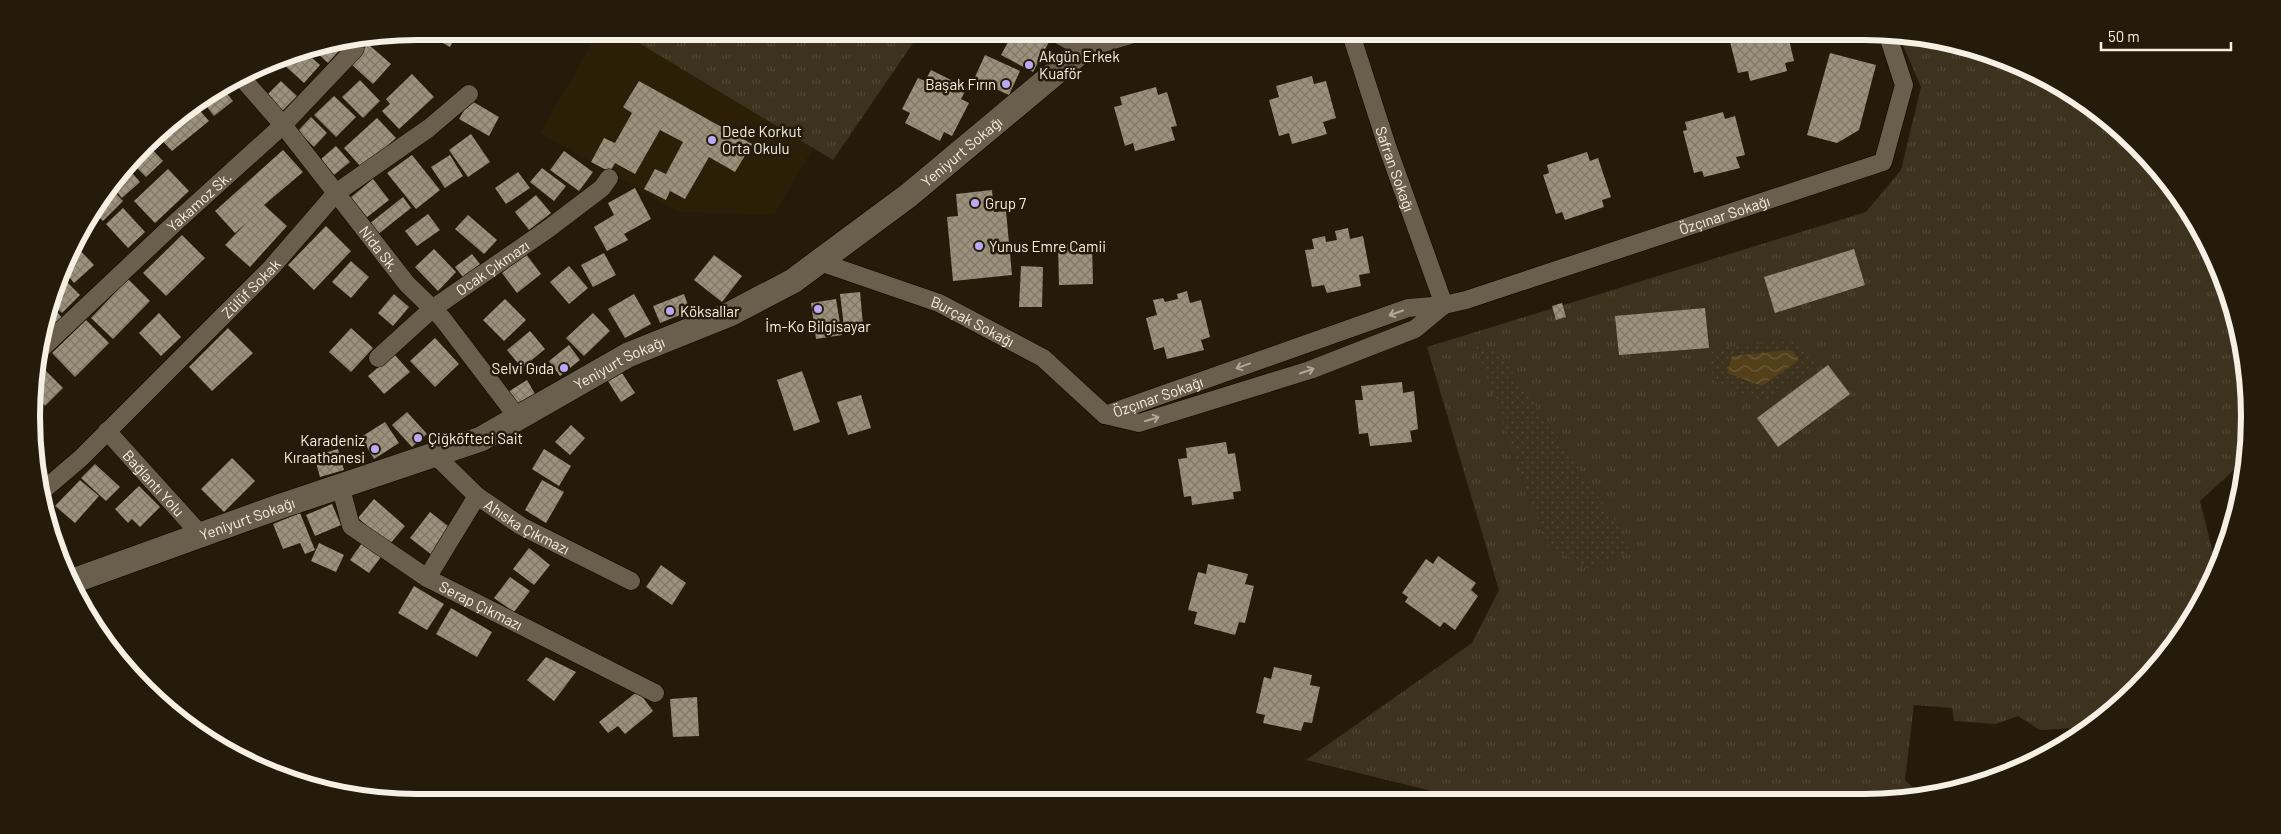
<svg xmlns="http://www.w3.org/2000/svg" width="2281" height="834" viewBox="0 0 2281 834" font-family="Barlow,sans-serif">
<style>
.built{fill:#2b2007}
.grass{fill:url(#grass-tufts)}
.park{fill:url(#park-dots)}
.water{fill:url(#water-waves)}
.building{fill:url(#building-cross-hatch)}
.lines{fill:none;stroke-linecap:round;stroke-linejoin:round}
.street-casing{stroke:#0d0600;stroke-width:19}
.secondary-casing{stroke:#0d0600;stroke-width:26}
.street{stroke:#695f4c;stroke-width:18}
.secondary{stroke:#695f4c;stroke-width:25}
.oneway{stroke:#afa798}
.poi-dot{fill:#baaaf6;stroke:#241b0a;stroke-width:2}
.labels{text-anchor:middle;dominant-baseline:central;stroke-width:5;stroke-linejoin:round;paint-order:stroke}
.poi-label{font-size:15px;fill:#f5efe4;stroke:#241b0a;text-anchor:start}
.street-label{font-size:15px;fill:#f5efe4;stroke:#241b0a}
.rim{fill:none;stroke:#f5efe4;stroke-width:6}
</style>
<defs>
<pattern id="grass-tufts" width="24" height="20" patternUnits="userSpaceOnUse" patternTransform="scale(1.25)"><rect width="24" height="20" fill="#3d321d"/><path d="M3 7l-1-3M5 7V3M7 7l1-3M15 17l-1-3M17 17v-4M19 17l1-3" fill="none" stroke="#504633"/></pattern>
<pattern id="park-dots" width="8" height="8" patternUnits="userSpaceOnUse" patternTransform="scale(1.25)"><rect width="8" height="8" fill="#3d321d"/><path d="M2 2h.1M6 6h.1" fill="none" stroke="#504633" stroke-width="1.8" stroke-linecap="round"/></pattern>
<pattern id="water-waves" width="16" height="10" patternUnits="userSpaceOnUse" patternTransform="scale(1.25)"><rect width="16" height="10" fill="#53401a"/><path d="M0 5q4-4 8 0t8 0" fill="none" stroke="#6c5c3b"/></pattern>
<pattern id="building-cross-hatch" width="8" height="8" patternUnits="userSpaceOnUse" patternTransform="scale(1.25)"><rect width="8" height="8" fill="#9c917c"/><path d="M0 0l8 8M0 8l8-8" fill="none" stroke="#7f7768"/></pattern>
</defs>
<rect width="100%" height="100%" fill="#241b0a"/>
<path class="built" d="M599,31H619L813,148L774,215L679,212L540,133Z"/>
<g class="grass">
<path d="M619,31H892L913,43L833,160Z"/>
<path d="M1899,36L1964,44L2034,71L2099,111L2154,162L2198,224L2229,293L2246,366L2249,442L2246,459L2200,501L2216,565L2198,610L2119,707L2089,727L2040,730L2018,716L1996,724L1954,721L1952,708L1914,705L1905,780L1922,797L1915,799L1468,800L1306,760L1472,643L1499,590L1427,347L1866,212L1901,170L1921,87Z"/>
</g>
<g class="park">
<path d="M1798,339L1817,365L1764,402L1714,381L1710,358L1712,349Z"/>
<path d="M1476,346L1498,351L1635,550L1587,568L1546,544Z"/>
</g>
<path class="water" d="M1791,350L1799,360L1762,386L1727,373L1732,356Z"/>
<g class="building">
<path d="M421,31H458L450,47Z"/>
<path d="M1014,31H1030L1049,42L1033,72L1001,55Z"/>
<path d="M1735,31H1787L1794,61L1785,63L1787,71L1750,81L1748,71L1738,73L1729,38L1737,36Z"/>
<path d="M351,38L328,63L312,48L342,39Z"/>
<path d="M368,44L391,64L373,84L351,64Z"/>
<path d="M303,50L320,65L304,83L283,64L291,54Z"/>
<path d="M1830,53L1876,65L1859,130L1837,143L1807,135Z"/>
<path d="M985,55L1020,71L1009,95L974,79Z"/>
<path d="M931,70L967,88L961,99L969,103L952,136L944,132L940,141L905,123L910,113L902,109L918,78L925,81Z"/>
<path d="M412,74L434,97L399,129L382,111L390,104L386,99Z"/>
<path d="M1312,76L1314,84L1326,81L1336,118L1323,122L1327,134L1292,144L1289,133L1279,136L1269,100L1279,97L1276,86Z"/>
<path d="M360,80L380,101L363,118L342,97Z"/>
<path d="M281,81L297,96L280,113L264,98Z"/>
<path d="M639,81L752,144L735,172L709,157L685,199L670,191L666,200L644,189L655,169L666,174L683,142L660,130L635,174L615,163L610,172L591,162L604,138L615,143L632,113L623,107Z"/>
<path d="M1156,87L1158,95L1167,92L1177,126L1171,127L1175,140L1135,151L1133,143L1125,146L1114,107L1122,105L1120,97Z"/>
<path d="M223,89L233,101L214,116L203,102Z"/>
<path d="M334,96L356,117L336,137L314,115Z"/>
<path d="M470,100L499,117L489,136L459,119Z"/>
<path d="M196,106L209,121L172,151L156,134L162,127Z"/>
<path d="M1723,112L1725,119L1735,116L1745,155L1736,157L1740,168L1704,177L1702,171L1694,173L1683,131L1687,130L1685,122Z"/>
<path d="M311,117L327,133L314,147L298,131Z"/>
<path d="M377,118L396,138L362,168L344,148Z"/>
<path d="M471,134L490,162L468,177L449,150Z"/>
<path d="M147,144L163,161L146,177L130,161Z"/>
<path d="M336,146L350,162L334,175L321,159Z"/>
<path d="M283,150L303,172L264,205L287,226L250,267L225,245L246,223L235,233L215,211Z"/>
<path d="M564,151L593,172L579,191L550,170Z"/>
<path d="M1587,152L1590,161L1598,158L1611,197L1602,200L1604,207L1565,220L1562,212L1556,214L1543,175L1549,173L1547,165Z"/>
<path d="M412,155L440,190L416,209L387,173Z"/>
<path d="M450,155L463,176L445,188L431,167Z"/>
<path d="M126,166L140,182L122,198L110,184Z"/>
<path d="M542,168L566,186L554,201L530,182Z"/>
<path d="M168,169L189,191L155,223L134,201Z"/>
<path d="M518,172L530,188L506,204L495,188Z"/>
<path d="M373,179L389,200L366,218L350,198Z"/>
<path d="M109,186L123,201L103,221L93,211Z"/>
<path d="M635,188L651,219L624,234L628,240L607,251L594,227L614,215L608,203Z"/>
<path d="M992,190L994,212L1006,211L1012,275L953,281L947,217L958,216L956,194Z"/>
<path d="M536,195L551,213L529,230L515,212Z"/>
<path d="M403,197L411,208L377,235L369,224Z"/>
<path d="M123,208L145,232L128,248L106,224Z"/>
<path d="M428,214L440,230L417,246L405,231Z"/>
<path d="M468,215L497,240L484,254L455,229Z"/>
<path d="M326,226L351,251L314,290L288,265Z"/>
<path d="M1348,228L1350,239L1363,236L1370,273L1359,275L1361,286L1327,293L1324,285L1312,287L1305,250L1314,249L1312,239L1325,236L1326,242L1337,240L1335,231Z"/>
<path d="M182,235L205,258L166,296L143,273Z"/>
<path d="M1092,244L1093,284L1059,285L1058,245Z"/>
<path d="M78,248L94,265L74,283L64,271L68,257Z"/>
<path d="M434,249L456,272L438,291L415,267Z"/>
<path d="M1854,249L1865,285L1775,313L1764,277Z"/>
<path d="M604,253L616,275L593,287L581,265Z"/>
<path d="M472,254L480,264L463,277L455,267Z"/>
<path d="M526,254L541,274L517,293L502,273Z"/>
<path d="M714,255L742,276L722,302L694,280Z"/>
<path d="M351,261L369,277L351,298L332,282Z"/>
<path d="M569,266L588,288L569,304L550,282Z"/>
<path d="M1021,266L1043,267L1042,307H1019Z"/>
<path d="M62,277L80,295L62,313L53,305Z"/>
<path d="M128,279L150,301L113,339L91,318Z"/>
<path d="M1187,291L1190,303L1201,300L1210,337L1201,340L1204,350L1167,359L1164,347L1154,350L1146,318L1157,315L1153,300L1163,298L1165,302L1178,299L1177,294Z"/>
<path d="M860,292L863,325L844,327L840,294Z"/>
<path d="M394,294L409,307L393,326L378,313Z"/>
<path d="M634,294L651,324L625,338L608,309Z"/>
<path d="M684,294L690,311L660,323L653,306Z"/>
<path d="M505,299L526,320L504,341L483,320Z"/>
<path d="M836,299L842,335L816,339L811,303Z"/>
<path d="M1562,303L1566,317L1556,320L1552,306Z"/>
<path d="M53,307L62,318L45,331Z"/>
<path d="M1705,308L1709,348L1619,355L1615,316Z"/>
<path d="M159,313L181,337L161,356L139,333Z"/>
<path d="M593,313L610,331L584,356L566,338Z"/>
<path d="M86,320L109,343L75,377L52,353Z"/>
<path d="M228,328L253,353L212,391L189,367Z"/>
<path d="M351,328L373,348L351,372L329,352Z"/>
<path d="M530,331L545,349L522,368L507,350Z"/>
<path d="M435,338L459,364L435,387L410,361Z"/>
<path d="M569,345L580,360L560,376L549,361Z"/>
<path d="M394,354L410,372L384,394L368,376Z"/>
<path d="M1828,365L1850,394L1778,447L1757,418Z"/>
<path d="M42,367L63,388L45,406L34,394V375Z"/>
<path d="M802,371L820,422L794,431L777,380Z"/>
<path d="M622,373L635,393L621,402L608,381Z"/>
<path d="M527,380L535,394L517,406L508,392Z"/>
<path d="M1402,382L1403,393L1414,391L1418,429L1410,431L1412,442L1370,446L1368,433L1359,434L1355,400H1363L1361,386Z"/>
<path d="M861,395L871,428L848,435L837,402Z"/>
<path d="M33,403L40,409L33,417Z"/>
<path d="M407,412L427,434L412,447L392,425Z"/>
<path d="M385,422L399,443L374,459L361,437Z"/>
<path d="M571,425L585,438L570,455L555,442Z"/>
<path d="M1226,442L1228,454L1235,453L1241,491L1233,492L1234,499L1192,505L1191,496L1184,497L1178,459L1187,458L1186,448Z"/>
<path d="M338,449L344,470L320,477L314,456Z"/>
<path d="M544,449L571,466L559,486L532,469Z"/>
<path d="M232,458L255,481L224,512L201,489Z"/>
<path d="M95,464L120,487L106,501L81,478Z"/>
<path d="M80,480L99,496L75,523L55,506Z"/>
<path d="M542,480L564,492L546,523L525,510Z"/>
<path d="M139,486L160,507L140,527L132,519L128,523L115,509Z"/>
<path d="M374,499L405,526L389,545L358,518Z"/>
<path d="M332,504L341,525L315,536L306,515Z"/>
<path d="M430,512L452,529L432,555L410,538Z"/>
<path d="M300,513L315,550L305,554L300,543L283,549L273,524Z"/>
<path d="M319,543L344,555L336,572L311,561Z"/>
<path d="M362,543L381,557L369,573L350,560Z"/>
<path d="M529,548L550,565L534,585L513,569Z"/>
<path d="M1438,556L1476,583L1471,590L1478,596L1455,630L1444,622L1440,627L1405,602L1408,597L1402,593L1426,559L1433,564Z"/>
<path d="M1208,564L1248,574L1245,584L1254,586L1245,623L1239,622L1235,635L1194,624L1197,612L1188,610L1198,572L1206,574Z"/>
<path d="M661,565L686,583L672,605L646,587Z"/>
<path d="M510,577L530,591L514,612L494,598Z"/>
<path d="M414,586L444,604L427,630L398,613Z"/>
<path d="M451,608L492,632L477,657L436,634Z"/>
<path d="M546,657L576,672L554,701L527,680Z"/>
<path d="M1274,667L1312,675L1310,685L1320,687L1312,723L1304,722L1301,731L1263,723L1265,715L1256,713L1264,677L1271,679Z"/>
<path d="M638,691L653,711L625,734L618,726L608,733L599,722Z"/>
<path d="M697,697L699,736L673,737L670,699Z"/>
</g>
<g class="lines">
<g class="street-casing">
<g id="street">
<path d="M1052,31L1084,49L1144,31"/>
<path id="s1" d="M1350,31L1387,146L1444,305"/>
<path id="s2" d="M242,78L283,125L407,284L442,318L518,418"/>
<path id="s3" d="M820,262L939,303L1043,358L1105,415"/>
<path id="s4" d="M39,351L176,222L283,125L355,49"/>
<path id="s5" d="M378,358L432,309L548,229L602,188L609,178"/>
<path id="s6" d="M1105,415L1408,308L1444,305L1466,300L1883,162L1904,85L1889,39"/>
<path d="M1105,415L1139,423L1310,370L1415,329L1444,305"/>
<path id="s7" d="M107,431L201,535"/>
<path id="s8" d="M434,454L477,496L521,526L631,581"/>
<path id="s9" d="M340,485L351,526L427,578L655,693"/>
<path id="s10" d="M40,493L81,458L271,268L336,193L429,128L469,94"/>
<path d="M427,578L477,496"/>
</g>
</g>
<g class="secondary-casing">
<g id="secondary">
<path id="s11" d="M73,581L284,505L481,439L628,355L730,314L793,281L909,195L1084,49L1102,31"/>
</g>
</g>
<use href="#street" class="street"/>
<use href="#secondary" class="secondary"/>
</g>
<defs><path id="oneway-shaft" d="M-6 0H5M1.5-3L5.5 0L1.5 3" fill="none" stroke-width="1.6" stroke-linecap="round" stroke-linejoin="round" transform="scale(1.25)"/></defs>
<g class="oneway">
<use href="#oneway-shaft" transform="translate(1396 313) rotate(161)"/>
<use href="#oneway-shaft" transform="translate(1243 366) rotate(160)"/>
<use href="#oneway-shaft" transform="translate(1307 371) rotate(-19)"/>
<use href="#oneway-shaft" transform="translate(1152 419) rotate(-17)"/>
</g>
<g class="poi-dot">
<circle cx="1029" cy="65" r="5"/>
<circle cx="1006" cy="84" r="5"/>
<circle cx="712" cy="140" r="5"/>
<circle cx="975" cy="203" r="5"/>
<circle cx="979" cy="246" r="5"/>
<circle cx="818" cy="309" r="5"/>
<circle cx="670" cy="311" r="5"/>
<circle cx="564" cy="368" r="5"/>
<circle cx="418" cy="438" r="5"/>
<circle cx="375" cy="449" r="5"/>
</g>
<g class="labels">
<g class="poi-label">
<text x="1039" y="56">Akgün Erkek<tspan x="1039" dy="17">Kuaför</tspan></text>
<text x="996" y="84" text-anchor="end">Başak Fırın</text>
<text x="722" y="131">Dede Korkut<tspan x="722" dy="17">Orta Okulu</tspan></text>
<text x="985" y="203">Grup 7</text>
<text x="989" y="246">Yunus Emre Camii</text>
<text x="680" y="311">Köksallar</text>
<text x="818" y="326" text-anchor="middle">İm-Ko Bilgisayar</text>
<text x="554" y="368" text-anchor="end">Selvi Gıda</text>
<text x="428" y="438">Çiğköfteci Sait</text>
<text x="365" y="440" text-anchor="end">Karadeniz<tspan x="365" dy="17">Kıraathanesi</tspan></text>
</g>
<g class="street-label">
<text stroke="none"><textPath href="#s11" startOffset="995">Yeniyurt Sokağı</textPath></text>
<text stroke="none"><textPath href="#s1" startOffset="145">Safran Sokağı</textPath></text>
<text stroke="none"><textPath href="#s4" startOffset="219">Yakamoz Sk.</textPath></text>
<text stroke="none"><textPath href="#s6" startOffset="652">Özçınar Sokağı</textPath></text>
<text stroke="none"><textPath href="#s2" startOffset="219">Nida Sk.</textPath></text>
<text stroke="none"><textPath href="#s5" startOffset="146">Ocak Çıkmazı</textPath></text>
<text stroke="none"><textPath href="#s10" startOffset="294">Zülüf Sokak</textPath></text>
<text stroke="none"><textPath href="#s3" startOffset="164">Burçak Sokağı</textPath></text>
<text stroke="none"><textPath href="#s11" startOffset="590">Yeniyurt Sokağı</textPath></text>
<text stroke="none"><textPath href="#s6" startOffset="56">Özçınar Sokağı</textPath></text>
<text stroke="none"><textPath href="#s7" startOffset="70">Bağlantı Yolu</textPath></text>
<text stroke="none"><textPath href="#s11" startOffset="185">Yeniyurt Sokağı</textPath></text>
<text stroke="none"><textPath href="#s8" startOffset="119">Ahıska Çıkmazı</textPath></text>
<text stroke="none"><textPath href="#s9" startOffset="195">Serap Çıkmazı</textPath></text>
</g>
</g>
<path d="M0 0H2281V834H0ZM417 40H1864A377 377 0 0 1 2241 417V417A377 377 0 0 1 1864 794H417A377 377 0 0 1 40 417V417A377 377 0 0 1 417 40Z" fill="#241b0a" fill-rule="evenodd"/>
<path class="rim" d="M417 40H1864A377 377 0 0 1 2241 417V417A377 377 0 0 1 1864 794H417A377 377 0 0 1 40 417V417A377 377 0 0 1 417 40Z"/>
<path d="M2101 42v8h130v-8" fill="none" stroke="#f5efe4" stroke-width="2.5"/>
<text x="2108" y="42" font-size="15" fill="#f5efe4" stroke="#241b0a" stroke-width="4" paint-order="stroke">50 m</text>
</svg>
